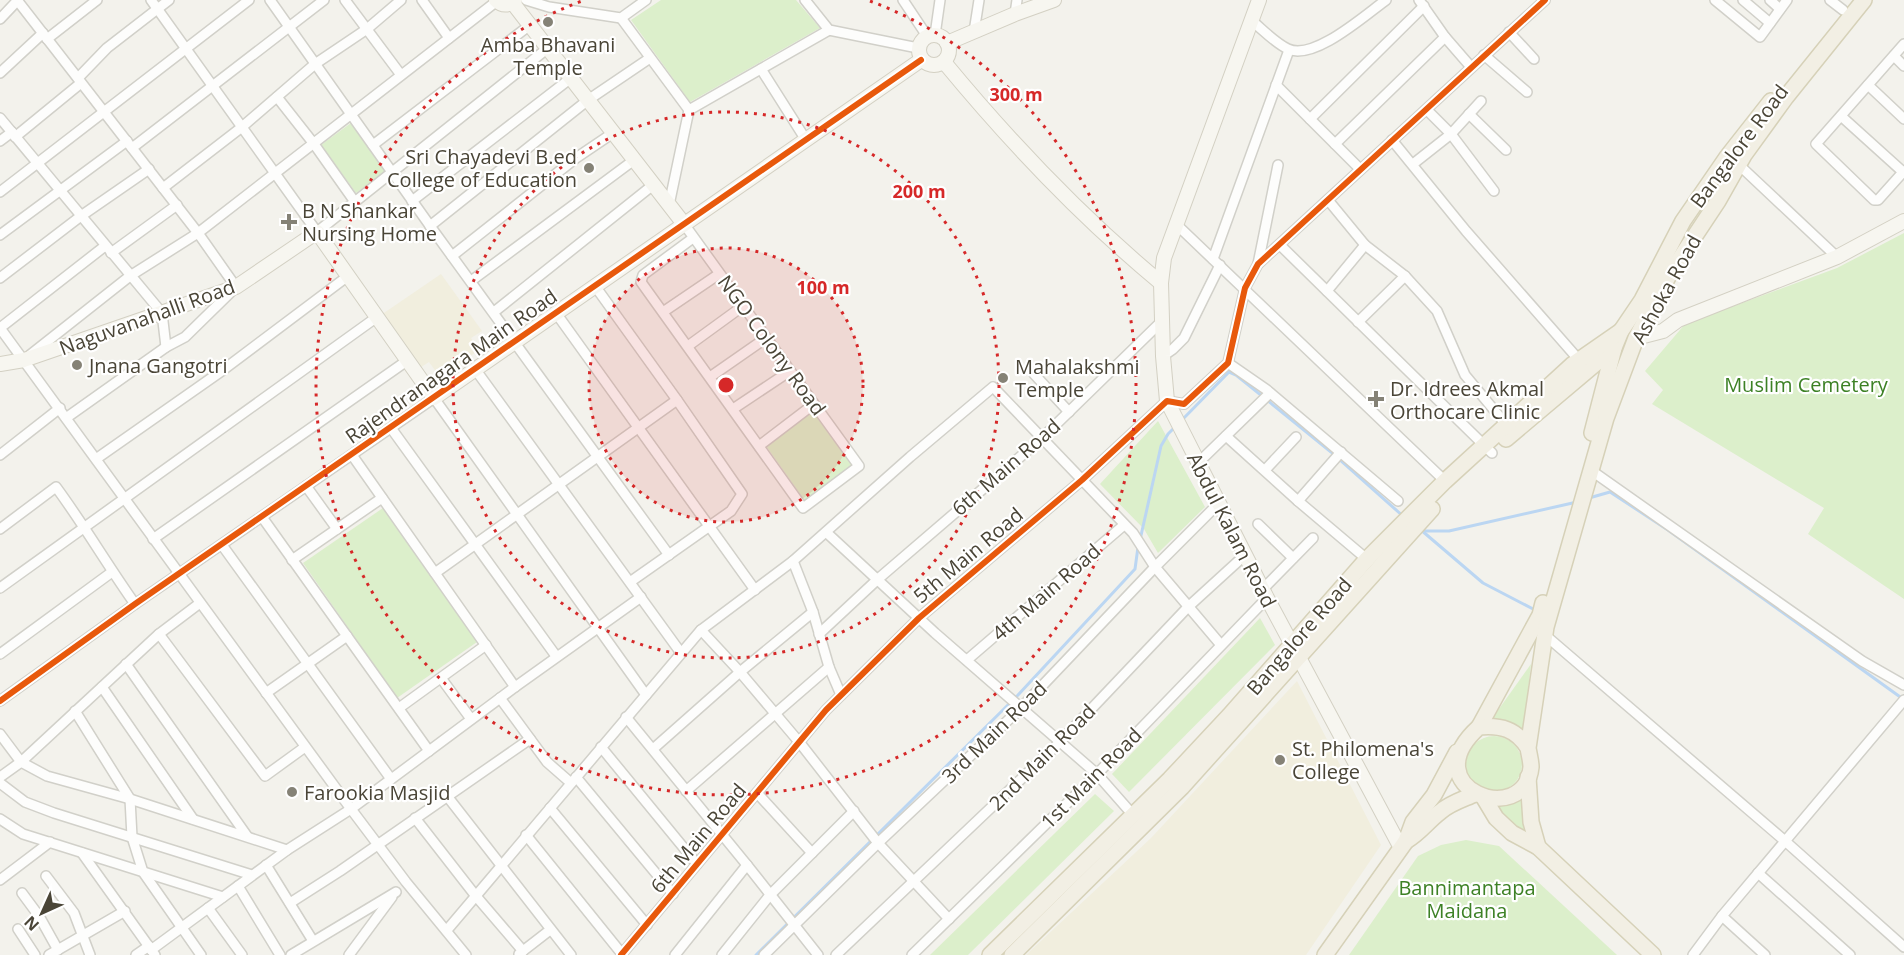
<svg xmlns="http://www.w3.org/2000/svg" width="1904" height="955" viewBox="0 0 1904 955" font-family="'Open Sans',sans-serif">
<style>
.education{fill:#f1eede}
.green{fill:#dcefcb}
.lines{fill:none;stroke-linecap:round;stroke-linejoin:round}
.stream{stroke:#bbd6f2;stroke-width:3}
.street-casing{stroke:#d1d0c9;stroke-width:12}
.secondary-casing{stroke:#d3d0c3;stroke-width:16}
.primary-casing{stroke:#d6d1b8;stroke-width:18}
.street{stroke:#fdfdfc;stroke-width:9}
.secondary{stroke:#f7f6f0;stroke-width:14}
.primary{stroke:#f2efe4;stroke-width:15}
.cycleway-casing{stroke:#fff;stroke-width:10}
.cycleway{stroke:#e8590c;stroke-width:6}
.ring{fill:none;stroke:#d62828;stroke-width:3;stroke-dasharray:3 6}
.poi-dot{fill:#858276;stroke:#fff;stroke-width:2}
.labels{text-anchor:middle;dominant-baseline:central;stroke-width:4.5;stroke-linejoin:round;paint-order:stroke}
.poi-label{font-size:20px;fill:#4a4537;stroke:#fff;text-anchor:start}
.street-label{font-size:20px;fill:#4a4537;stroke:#fff}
.park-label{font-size:20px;fill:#3d8125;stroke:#fff}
.centre{fill:#d62828;stroke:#fff;stroke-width:3}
.ring-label{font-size:18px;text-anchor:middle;font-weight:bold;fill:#d62828;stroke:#fff;stroke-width:4.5;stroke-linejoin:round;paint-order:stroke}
</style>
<rect width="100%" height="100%" fill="#f3f2ec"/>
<g class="education">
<path d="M441,274L482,331L471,338L479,350L440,377L429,362L418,369L381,315Z"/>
<path d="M1297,681L1381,845L1306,955H1026L1151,838Z"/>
</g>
<g class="green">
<path d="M661,0H796L820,28L690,102L631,20Z"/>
<path d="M351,123L386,171L356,193L321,145Z"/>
<path d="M1904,233V599L1808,534L1824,508L1652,404L1663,390L1645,371L1685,324L1837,268Z"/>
<path d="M813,412L852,465L805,501L766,446Z"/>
<path d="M1158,421L1205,507L1158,553L1144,529L1100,484Z"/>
<path d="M383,508L477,642L397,698L303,563Z"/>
<path d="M1260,618L1275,645L1129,792L1112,774Z"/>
<path d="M1531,664L1523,733L1491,720Z"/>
<circle cx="1494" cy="764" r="28"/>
<path d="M1095,794L1114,811L968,955H930Z"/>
<path d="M1523,795L1522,817L1527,835L1494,805Z"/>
<path d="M1466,840L1499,846L1617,955H1349L1418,856L1441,845Z"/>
</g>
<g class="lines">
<g class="stream">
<path d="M1181,421L1229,372L1236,375L1331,452L1404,517"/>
<path d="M1589,498L1610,492L1668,530L1903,699"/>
<path d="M1421,530L1483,583L1535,610"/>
<path d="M1422,531H1449L1577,502"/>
<path d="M1140,540L1161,446L1168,434L1176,426"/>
<path d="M756,955L1018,695L1135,569L1138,547"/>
</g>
<g class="street-casing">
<g id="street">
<path d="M17,0L198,233L236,287L185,337L166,347L66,418"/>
<path d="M151,0L317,232L548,48"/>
<path d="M270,0L433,230L669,555"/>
<path d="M345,0L401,75"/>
<path d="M422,0L449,38"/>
<path d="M526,0L549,7L621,18L646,0"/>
<path d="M805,0L829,30L918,48"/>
<path d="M903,0L927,36"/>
<path d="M1419,0L1445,37L1471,67"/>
<path d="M1715,0L1760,37L1787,0"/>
<path d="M1743,0L1770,23"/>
<path d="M1770,0L1780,9"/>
<path d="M1830,0L1843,10"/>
<path d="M1015,14L1017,0"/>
<path d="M621,18L689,110"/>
<path d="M0,19L18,0"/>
<path d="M1251,20C1262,29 1275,43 1288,49C1314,61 1365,15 1386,0"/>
<path d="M974,32L979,0"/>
<path d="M1509,32L1534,59"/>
<path d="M935,35L940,0"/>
<path d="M47,39L97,0"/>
<path d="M1904,44L1816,144L1874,200H1878L1904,171"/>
<path d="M1484,55L1527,92"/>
<path d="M1894,56L1904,66"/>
<path d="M761,69L806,140"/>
<path d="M0,73L43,33"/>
<path d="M78,78L107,48L169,0"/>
<path d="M1276,85L1360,169"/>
<path d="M1868,85L1904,119"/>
<path d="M277,97L314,144L355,202"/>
<path d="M1427,110L1451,134L1494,191"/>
<path d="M1469,114L1506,150"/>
<path d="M1841,116L1903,172"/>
<path d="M0,118L162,313L166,347"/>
<path d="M1310,119L1424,6"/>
<path d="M15,137L81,83"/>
<path d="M1392,140L1466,231L1579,360"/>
<path d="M0,141L12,132"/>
<path d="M1335,144L1445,37"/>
<path d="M373,145L530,25"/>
<path d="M132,148L324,0"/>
<path d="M1413,164L1451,134L1481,101"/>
<path d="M1738,164L1837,257"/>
<path d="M163,188L242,127L315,64L367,29L401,0"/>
<path d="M0,192L249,0"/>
<path d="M1328,200L1365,245L1405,276L1437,311L1465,375L1509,428"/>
<path d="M412,201L571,78"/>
<path d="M669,205L689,110L829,30"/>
<path d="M684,224L859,466L803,508L641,282L643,275L693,238"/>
<path d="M1176,224L1445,481"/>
<path d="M430,226L588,100L650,58"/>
<path d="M0,235L127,141"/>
<path d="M1280,245L1492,453"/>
<path d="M105,246L0,328L351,809L406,882L466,955"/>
<path d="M111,253L177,205"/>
<path d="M452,256L576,158L613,133"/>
<path d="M1213,259L1289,50"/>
<path d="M1258,264L1278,165"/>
<path d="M0,278L81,216L149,169"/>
<path d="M471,281L634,160"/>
<path d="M595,286L677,400L742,494L731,511L630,582"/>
<path d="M1327,291L1365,245"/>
<path d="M494,312L653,185"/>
<path d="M663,312L719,274"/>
<path d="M556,313L755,590"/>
<path d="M1358,322L1405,276"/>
<path d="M688,346L743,306"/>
<path d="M30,355L130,276L198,233L497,1"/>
<path d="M1163,356L1173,349L1184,338L1220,265"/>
<path d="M1228,363L1267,390L1398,501"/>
<path d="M475,369L681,653"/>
<path d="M1034,374L1069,412"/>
<path d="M710,377L766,338"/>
<path d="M733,409L790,371"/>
<path d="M391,428L556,656"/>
<path d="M1226,436L1298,501L1369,561"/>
<path d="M759,446L814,404"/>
<path d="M0,455L60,408"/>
<path d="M352,455L515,687"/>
<path d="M96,459L223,370L348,276"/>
<path d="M1198,463L1270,393"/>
<path d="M1265,470L1296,437"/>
<path d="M1592,471L1862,661L1904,685"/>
<path d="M306,486L337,529"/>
<path d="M1298,501L1341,452"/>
<path d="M262,517L429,751"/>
<path d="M1258,524L1293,558"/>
<path d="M0,529L56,487C84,525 108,566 135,604"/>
<path d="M827,533L935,633L1097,774L1133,815"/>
<path d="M153,539L408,360"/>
<path d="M222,545L391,779"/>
<path d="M292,560L382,498"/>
<path d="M793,561L813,612L829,667L841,695"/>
<path d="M435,573L677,400"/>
<path d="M0,588L377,317"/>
<path d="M1263,589L1313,538"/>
<path d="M701,630L740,672L800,743L878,843L949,919"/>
<path d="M159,634L265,776L305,747"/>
<path d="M819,634L878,579L1041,439L1162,321"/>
<path d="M1545,635L1785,841L1904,947"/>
<path d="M0,654L112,572"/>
<path d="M967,660L1124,525"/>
<path d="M126,664L247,836"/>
<path d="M441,678L471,719"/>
<path d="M102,687L193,819"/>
<path d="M266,693L347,636"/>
<path d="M500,698L547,762L571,783"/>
<path d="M0,701L135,604L434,398L646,695"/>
<path d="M399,708L486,645"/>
<path d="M75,711L130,799L132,837L143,872L201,955"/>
<path d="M626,717L747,865L818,955"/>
<path d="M0,734L21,762L47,776L130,799L287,850"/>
<path d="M601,747L697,864"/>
<path d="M653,749L740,672L813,612"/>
<path d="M0,777L21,762L159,634L200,603"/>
<path d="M576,777L673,894"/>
<path d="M0,783L25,802L54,813L252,875"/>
<path d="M686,791L829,667"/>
<path d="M757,793L812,853"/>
<path d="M447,796L571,955"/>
<path d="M550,808L647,925"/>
<path d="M415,818L475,895L523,951"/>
<path d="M0,819L23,834L223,897"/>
<path d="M526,835L622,954"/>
<path d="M82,853L155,955"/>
<path d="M266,865L313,941"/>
<path d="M1758,873L1850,955"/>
<path d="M46,876L74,913L90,955"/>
<path d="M0,880L50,842"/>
<path d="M238,886L280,955"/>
<path d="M22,893L39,916L58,950"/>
<path d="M290,903L340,871L530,739"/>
<path d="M208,908L242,955"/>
<path d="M1722,916L1765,955"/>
<path d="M18,929L35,955"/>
<path d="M447,930L701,630L793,561L910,457L993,387L1133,533L1155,567L1221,645"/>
<path d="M151,950L287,850L351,809L515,687L641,597"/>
<path d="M519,954L550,930"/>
<path d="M49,955L125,911"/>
<path d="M136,955L149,946"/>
<path d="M291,955L396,892"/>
<path d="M349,955L392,897"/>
<path d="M621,955L826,710L919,618L1082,480L1167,401L1184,404L1228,363L1245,288L1258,264L1545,0"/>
<path d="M675,955L747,865"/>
<path d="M722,955L770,895L854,811"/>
<path d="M764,955L878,843L1021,708L1155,567L1219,503"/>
<path d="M836,955L1059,743L1188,607L1245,555"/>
<path d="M912,955L1097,774L1267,598"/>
<path d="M1693,955L1722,916L1904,700"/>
</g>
</g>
<g class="secondary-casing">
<g id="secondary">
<path d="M496,0C502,6 509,6 515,0"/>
<path d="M1259,0L1164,258L1161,283L1163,356L1167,401L1267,598L1401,848"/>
<path d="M512,2L684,224"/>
<circle cx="934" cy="50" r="15"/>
<path d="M947,43L1015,14L1054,0"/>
<path d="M944,62C1010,142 1081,217 1161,283"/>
<path d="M1636,338L1663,331L1678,320L1837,257L1904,221"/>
<path d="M0,364L24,360L236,287L317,232L434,398L921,60"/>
</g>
</g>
<g class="primary-casing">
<g id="primary">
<path d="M1592,433L1614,348L1621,331L1642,300L1683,221L1727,157L1771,101"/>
<path d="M1506,439L1614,348"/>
<path d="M1479,727L1540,615L1543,603"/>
<path d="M1528,748C1516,729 1501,725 1479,727C1411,788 1525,830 1531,767C1531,761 1529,754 1528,748L1546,627L1606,418L1636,338L1669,275L1718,201L1744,155L1786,97L1864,0"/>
<path d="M1528,777L1531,822L1538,847"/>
<path d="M1484,798L1496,818L1512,833L1538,847L1653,955"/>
<path d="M1406,841C1420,833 1428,821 1440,812C1450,803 1464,799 1475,794"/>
<path d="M990,955L1170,779L1229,716L1367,559L1445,481L1572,365L1621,331"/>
<path d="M1012,955L1182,787L1432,509"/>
<path d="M1325,955L1406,841L1413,822L1434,795L1457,752"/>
</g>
</g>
<use href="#street" class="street"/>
<use href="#secondary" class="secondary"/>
<use href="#primary" class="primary"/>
<g class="cycleway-casing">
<g id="cycleway">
<path d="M0,701L135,604L921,60"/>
<path d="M621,955L826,710L919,618L1082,480L1167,401L1184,404L1228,363L1245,288L1258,264L1545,0"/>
</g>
</g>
<use href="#cycleway" class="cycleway"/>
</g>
<circle cx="726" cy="385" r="137" fill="#d62828" fill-opacity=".12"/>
<g class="ring">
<circle cx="726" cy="385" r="137"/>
<circle cx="726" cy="385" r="273"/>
<path d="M870 1A410 410 0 1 1 582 1"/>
</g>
<g class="poi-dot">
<circle cx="548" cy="22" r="6"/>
<circle cx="589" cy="168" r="6"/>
<path d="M286 213h6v6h6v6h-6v6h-6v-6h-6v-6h6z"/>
<circle cx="77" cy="365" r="6"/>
<circle cx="1003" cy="378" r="6"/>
<path d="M1373 390h6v6h6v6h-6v6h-6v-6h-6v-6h6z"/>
<circle cx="1280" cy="760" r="6"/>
<circle cx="292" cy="792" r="6"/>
</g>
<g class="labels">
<g class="poi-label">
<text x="548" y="44" text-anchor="middle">Amba Bhavani<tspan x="548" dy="23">Temple</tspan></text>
<text x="577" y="156" text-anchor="end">Sri Chayadevi B.ed<tspan x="577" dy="23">College of Education</tspan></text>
<text x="302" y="210">B N Shankar<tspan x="302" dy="23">Nursing Home</tspan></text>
<text x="89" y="365">Jnana Gangotri</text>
<text x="1015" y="366">Mahalakshmi<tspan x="1015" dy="23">Temple</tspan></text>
<text x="1390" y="388">Dr. Idrees Akmal<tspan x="1390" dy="23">Orthocare Clinic</tspan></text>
<text x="1292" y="748">St. Philomena's<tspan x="1292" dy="23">College</tspan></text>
<text x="304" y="792">Farookia Masjid</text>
</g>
<g class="street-label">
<text transform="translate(1739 146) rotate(-53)">Bangalore Road</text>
<text transform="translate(1666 289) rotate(-61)">Ashoka Road</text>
<text transform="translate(147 317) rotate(-20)">Naguvanahalli Road</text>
<text transform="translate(772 345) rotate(54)">NGO Colony Road</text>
<text transform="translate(451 366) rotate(-35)">Rajendranagara Main Road</text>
<text transform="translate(1006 467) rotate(-41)">6th Main Road</text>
<text transform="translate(1232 530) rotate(63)">Abdul Kalam Road</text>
<text transform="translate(968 555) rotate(-40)">5th Main Road</text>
<text transform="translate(1046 592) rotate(-41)">4th Main Road</text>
<text transform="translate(1299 636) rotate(-49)">Bangalore Road</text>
<text transform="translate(994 732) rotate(-44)">3rd Main Road</text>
<text transform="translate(1042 757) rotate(-45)">2nd Main Road</text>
<text transform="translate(1091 778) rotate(-45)">1st Main Road</text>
<text transform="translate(698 838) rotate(-50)">6th Main Road</text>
</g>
<g class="park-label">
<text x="1806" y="384">Muslim Cemetery</text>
<text x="1467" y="887">Bannimantapa<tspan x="1467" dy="23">Maidana</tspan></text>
</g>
</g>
<circle cx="726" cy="385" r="9" class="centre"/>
<g class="ring-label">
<text x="1016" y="101">300 m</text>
<text x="919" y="198">200 m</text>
<text x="823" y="294">100 m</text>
</g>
<g transform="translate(42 913) rotate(225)" stroke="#ffffff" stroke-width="4.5" paint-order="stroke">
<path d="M0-4.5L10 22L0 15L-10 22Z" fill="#4a4537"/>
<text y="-9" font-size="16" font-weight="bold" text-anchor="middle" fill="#4a4537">N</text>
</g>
</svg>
